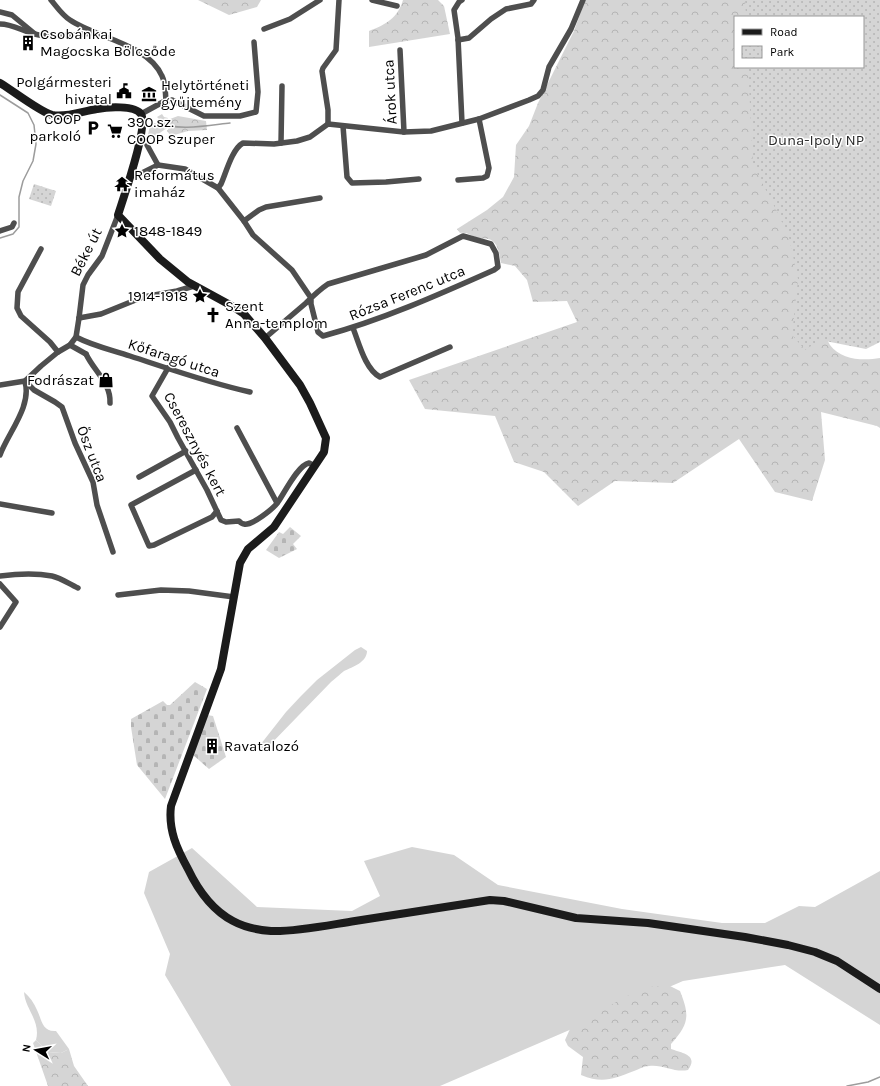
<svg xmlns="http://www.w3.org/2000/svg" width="880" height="1086" viewBox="0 0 880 1086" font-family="Karla,sans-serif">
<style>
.grass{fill:#d5d5d5}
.forest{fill:url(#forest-crowns);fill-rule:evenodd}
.cemetery{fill:url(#cemetery-stones)}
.park{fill:url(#park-dots)}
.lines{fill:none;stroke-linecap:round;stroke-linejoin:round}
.stream{stroke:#9c9c9c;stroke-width:1.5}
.minor{stroke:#4e4e4e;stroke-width:5.5}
.secondary{stroke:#1b1b1b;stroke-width:8}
.labels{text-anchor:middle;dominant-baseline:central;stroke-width:3;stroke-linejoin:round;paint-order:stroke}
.poi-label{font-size:15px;fill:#000;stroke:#fff;text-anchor:start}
.street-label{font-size:15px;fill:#000;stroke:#fff}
.park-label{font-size:15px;fill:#2c2c2c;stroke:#fff}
</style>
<defs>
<pattern id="forest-crowns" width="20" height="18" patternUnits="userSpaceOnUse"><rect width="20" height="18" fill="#d5d5d5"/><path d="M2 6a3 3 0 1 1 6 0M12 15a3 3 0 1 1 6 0" fill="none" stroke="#b5b5b5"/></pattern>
<pattern id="cemetery-stones" width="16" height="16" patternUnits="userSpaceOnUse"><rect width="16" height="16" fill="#d5d5d5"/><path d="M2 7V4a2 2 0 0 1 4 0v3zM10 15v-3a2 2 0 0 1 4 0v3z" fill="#b5b5b5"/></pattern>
<pattern id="park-dots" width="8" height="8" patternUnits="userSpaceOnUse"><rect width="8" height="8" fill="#d5d5d5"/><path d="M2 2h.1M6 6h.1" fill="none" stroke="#b5b5b5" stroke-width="1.8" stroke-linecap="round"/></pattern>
</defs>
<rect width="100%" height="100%" fill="#fff"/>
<g class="grass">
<path d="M162,114L164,117L168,118L167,128L151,139L148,135L150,125L153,123L158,124L159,119L157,117Z"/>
<path d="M361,647L367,651C367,662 353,667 344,671C340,674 336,678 331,682L264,751L257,749L286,712L301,696L317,680L355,650Z"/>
<path d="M412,847L454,855L498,885L622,909L722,923H765L799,906L815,907L880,871V1025L785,965L683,981L440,1086H231L165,975L170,954L144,893L149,872L192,848L257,907L352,911L380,896L364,861Z"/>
<path d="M24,992C30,997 34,1003 37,1010C42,1020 42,1032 56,1031L69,1049L61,1053L48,1052L36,1040C41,1021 25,1009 24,992Z"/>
</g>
<g class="forest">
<path d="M198,0H261L257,7L229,15Z"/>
<path d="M403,0H438L444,6L450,34L369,47V31C385,25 398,18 403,0Z"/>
<path d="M585,0H880L823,330C825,335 827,340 830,345C841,360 863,361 880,358V428L877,426L821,412L825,460L812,501L775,492L739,439L673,483L615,481L578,506L544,472L514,462L495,416L425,409L409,380L577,322L567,301L533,302L527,280L515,266L501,263C499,253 498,241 488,239C485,238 481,239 478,238C470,236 469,232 460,233L457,229L487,210L503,197L514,177L516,145L529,126L538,103L574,31ZM735,17H863V67H735Z"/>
<path d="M178,116L206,121L207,130L188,131L171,136L167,131L169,128L170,119Z"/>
<path d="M670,986L680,991C690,1016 689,1024 671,1044V1049C682,1053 699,1055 688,1070C675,1073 662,1064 649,1066C644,1066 639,1069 634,1071C613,1079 603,1084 581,1075L583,1057L568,1046L565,1040L570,1029L623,998L646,987Z"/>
<path d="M36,1040L48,1052L61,1053L69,1049L74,1066L88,1086H48L33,1043Z"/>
</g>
<g class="cemetery">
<path d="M290,527L301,536L293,544L297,549L279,558L266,550L279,532L283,534Z"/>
<path d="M195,682L207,689L165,799L137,765L131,727V719L163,701L167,705H170Z"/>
<path d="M207,715L213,716L226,757L209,769L192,754Z"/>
</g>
<g class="park">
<path d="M745,0H880V342L866,349L820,340L805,350L792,335L798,279L788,233L753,165L748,67H863V17H746Z"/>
<path d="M34,184L56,191L51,206L29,199Z"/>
</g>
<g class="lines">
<g class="stream">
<path d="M0,95L28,113L34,125L36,144L33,161L23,181L19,197V227L13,234L0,238"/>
<path d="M159,122C176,132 211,125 230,123"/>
<path d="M847,1086L868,1082L880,1077"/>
</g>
<g class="minor">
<path d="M51,0C57,7 62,15 70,20C97,38 148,44 162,76C166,84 165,92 166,100"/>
<path d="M372,0L397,6"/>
<path d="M0,12L12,15L35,34"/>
<path d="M0,24C14,24 25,33 39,35C56,37 76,35 93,33"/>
<path d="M264,29L290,19L320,0"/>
<path d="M458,40L469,38L491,19L506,9L531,4L534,0"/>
<path d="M400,50L404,132"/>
<path d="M141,114L163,102L172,100L204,116H240L256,112L258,92L254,42"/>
<path d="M462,123L458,38L454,10L459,2L462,0"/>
<path d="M328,124V110L322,71L323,68L336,50L339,0"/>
<path d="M343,126L347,177L352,183L386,182L419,179"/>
<path d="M281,143L282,86"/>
<path d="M147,145L158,165"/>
<path d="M131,174L138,175L158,165L185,169L218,188L244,221L253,235L292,270L311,298V304L318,332L323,336C382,320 438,295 494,270L498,267L496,253L491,244L463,236L426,255L328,284C319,290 313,296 306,303L265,338"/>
<path d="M458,180L483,178L487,176L489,168L479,119"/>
<path d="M218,188L221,184C226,173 232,149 243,143L274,144L297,141L310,137L328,124L404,132L431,131L479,119L529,100L538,96L543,90L549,67L571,29L583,0"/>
<path d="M244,221L259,210L266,207L320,198"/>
<path d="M0,231L12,227L14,223"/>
<path d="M41,249L18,292L17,308L21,316L50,342L58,352"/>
<path d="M79,318L101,314L143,297L177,291L194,286"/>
<path d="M353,328C359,343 365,369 380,377L450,347"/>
<path d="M76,337C93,346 112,350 130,356C170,369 209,383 250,392"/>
<path d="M70,345L86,354"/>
<path d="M86,354C94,371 111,383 110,403"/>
<path d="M168,368L152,396L170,422L178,438L207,490L221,520L226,522L239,521C240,522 242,524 244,524C252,526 274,508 278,502C285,492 298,465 309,463L315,466"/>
<path d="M25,381L34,390L55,402L62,407L75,443L93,482L97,505L113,552"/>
<path d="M0,385L25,381L41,366L58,352L70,345L76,337L79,318L83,285L88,275L102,256L118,215"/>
<path d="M237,428L277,503"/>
<path d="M0,455C8,433 32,406 25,382"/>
<path d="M196,470L131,505L149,546L154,545L212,517L217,511"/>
<path d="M139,477L186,451"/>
<path d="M0,504L52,513"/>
<path d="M0,576C16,574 36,573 52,576C61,578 69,584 78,588"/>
<path d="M0,584L16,602L0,627"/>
<path d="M118,595L161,590L189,591L234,597"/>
</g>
<path class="secondary" d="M0,83C12,90 40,112 52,115C66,118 83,111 97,109C107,107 135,105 141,114C149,125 123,199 118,215L160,259L188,282L232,306L244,314L265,338L300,385L310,403L326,438L324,452L274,527L248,549L240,563L221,669L171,806C168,830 177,849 188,869C198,890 212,910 233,921C244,927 258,930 271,931C296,932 329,925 355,921C400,914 445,907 490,900L504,901L576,918L648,923L745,937L788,945L815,952L837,961L880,989"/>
</g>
<defs>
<g id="building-bare" transform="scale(1.2)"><path d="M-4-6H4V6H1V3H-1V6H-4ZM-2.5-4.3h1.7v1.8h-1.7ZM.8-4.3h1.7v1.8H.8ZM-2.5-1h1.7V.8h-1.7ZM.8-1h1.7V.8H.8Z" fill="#000" stroke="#fff" stroke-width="2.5" paint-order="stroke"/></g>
<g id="civic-bare" transform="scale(1.2)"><path d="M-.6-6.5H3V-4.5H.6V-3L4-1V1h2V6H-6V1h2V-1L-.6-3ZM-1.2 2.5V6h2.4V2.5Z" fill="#000" stroke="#fff" stroke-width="2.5" paint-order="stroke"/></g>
<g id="museum-bare" transform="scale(1.2)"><path d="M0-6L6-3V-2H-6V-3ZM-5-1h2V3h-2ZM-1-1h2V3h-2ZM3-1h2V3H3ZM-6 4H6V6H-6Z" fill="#000" stroke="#fff" stroke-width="2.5" paint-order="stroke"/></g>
<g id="parking-bare" transform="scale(1.2)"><path d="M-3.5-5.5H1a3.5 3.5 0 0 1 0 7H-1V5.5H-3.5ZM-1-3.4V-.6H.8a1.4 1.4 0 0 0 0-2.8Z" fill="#000" stroke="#fff" stroke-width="2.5" paint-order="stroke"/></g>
<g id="supermarket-bare" transform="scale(1.2)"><path d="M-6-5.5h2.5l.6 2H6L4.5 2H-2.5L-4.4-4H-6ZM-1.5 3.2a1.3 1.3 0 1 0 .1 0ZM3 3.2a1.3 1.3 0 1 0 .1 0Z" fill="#000" stroke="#fff" stroke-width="2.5" paint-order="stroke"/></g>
<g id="temple-bare" transform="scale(1.2)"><path d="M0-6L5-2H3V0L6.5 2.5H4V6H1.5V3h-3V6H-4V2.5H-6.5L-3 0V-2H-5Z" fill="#000" stroke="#fff" stroke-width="2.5" paint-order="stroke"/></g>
<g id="sight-bare" transform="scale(1.2)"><path d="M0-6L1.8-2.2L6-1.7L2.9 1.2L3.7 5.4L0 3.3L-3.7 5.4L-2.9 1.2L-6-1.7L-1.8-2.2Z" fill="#000" stroke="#fff" stroke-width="2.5" paint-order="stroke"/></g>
<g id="church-bare" transform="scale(1.2)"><path d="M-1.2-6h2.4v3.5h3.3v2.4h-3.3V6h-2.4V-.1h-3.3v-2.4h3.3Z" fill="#000" stroke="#fff" stroke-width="2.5" paint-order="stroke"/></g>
<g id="shop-bare" transform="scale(1.2)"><path d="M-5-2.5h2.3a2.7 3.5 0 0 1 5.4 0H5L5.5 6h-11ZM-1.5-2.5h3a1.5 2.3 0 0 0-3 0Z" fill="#000" stroke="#fff" stroke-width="2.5" paint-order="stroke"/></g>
</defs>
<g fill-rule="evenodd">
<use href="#building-bare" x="28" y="43"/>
<use href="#civic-bare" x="124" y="91"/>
<use href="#museum-bare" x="149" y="94"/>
<use href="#parking-bare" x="93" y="128"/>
<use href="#supermarket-bare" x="115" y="131"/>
<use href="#temple-bare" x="122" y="184"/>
<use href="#sight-bare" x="122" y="231"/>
<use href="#sight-bare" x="200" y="296"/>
<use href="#church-bare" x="213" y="315"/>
<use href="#shop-bare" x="106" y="380"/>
<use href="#building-bare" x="212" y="746"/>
</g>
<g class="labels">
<g class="poi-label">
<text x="40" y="34">Csobánkai<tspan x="40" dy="17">Magocska Bölcsőde</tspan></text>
<text x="112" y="82" text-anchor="end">Polgármesteri<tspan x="112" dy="17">hivatal</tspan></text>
<text x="161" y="85">Helytörténeti<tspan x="161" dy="17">gyűjtemény</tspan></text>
<text x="81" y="119" text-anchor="end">COOP<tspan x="81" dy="17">parkoló</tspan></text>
<text x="127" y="122">390.sz.<tspan x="127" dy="17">COOP Szuper</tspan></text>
<text x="134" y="175">Református<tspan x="134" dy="17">imaház</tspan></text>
<text x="134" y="231">1848-1849</text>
<text x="188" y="296" text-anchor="end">1914-1918</text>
<text x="225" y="306">Szent<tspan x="225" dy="17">Anna-templom</tspan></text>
<text x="94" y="380" text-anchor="end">Fodrászat</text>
<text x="224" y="746">Ravatalozó</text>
</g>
<g class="street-label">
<text transform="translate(390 92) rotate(-93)">Árok utca</text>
<text transform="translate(86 252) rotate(-63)">Béke út</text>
<text transform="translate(407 293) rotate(-22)">Rózsa Ferenc utca</text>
<text transform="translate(174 358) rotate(18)">Kőfaragó utca</text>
<text transform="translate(195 444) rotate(62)">Cseresznyés kert</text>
<text transform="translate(92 454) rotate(69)">Ősz utca</text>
</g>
<g class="park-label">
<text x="816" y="140">Duna-Ipoly NP</text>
</g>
</g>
<rect x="734" y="16" width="130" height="52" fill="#ffffff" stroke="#999999"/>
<rect x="742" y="29" width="20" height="6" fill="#1b1b1b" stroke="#999999"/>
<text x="770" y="36" font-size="12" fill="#000000">Road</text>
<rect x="742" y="46" width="20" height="12" fill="url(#park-dots)" stroke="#999999"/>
<text x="770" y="56" font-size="12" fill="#000000">Park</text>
<g transform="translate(36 1050) rotate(281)" stroke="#ffffff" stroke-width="3" paint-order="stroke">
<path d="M0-3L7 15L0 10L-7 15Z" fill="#000000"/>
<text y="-6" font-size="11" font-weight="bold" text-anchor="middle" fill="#000000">N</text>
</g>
</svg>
